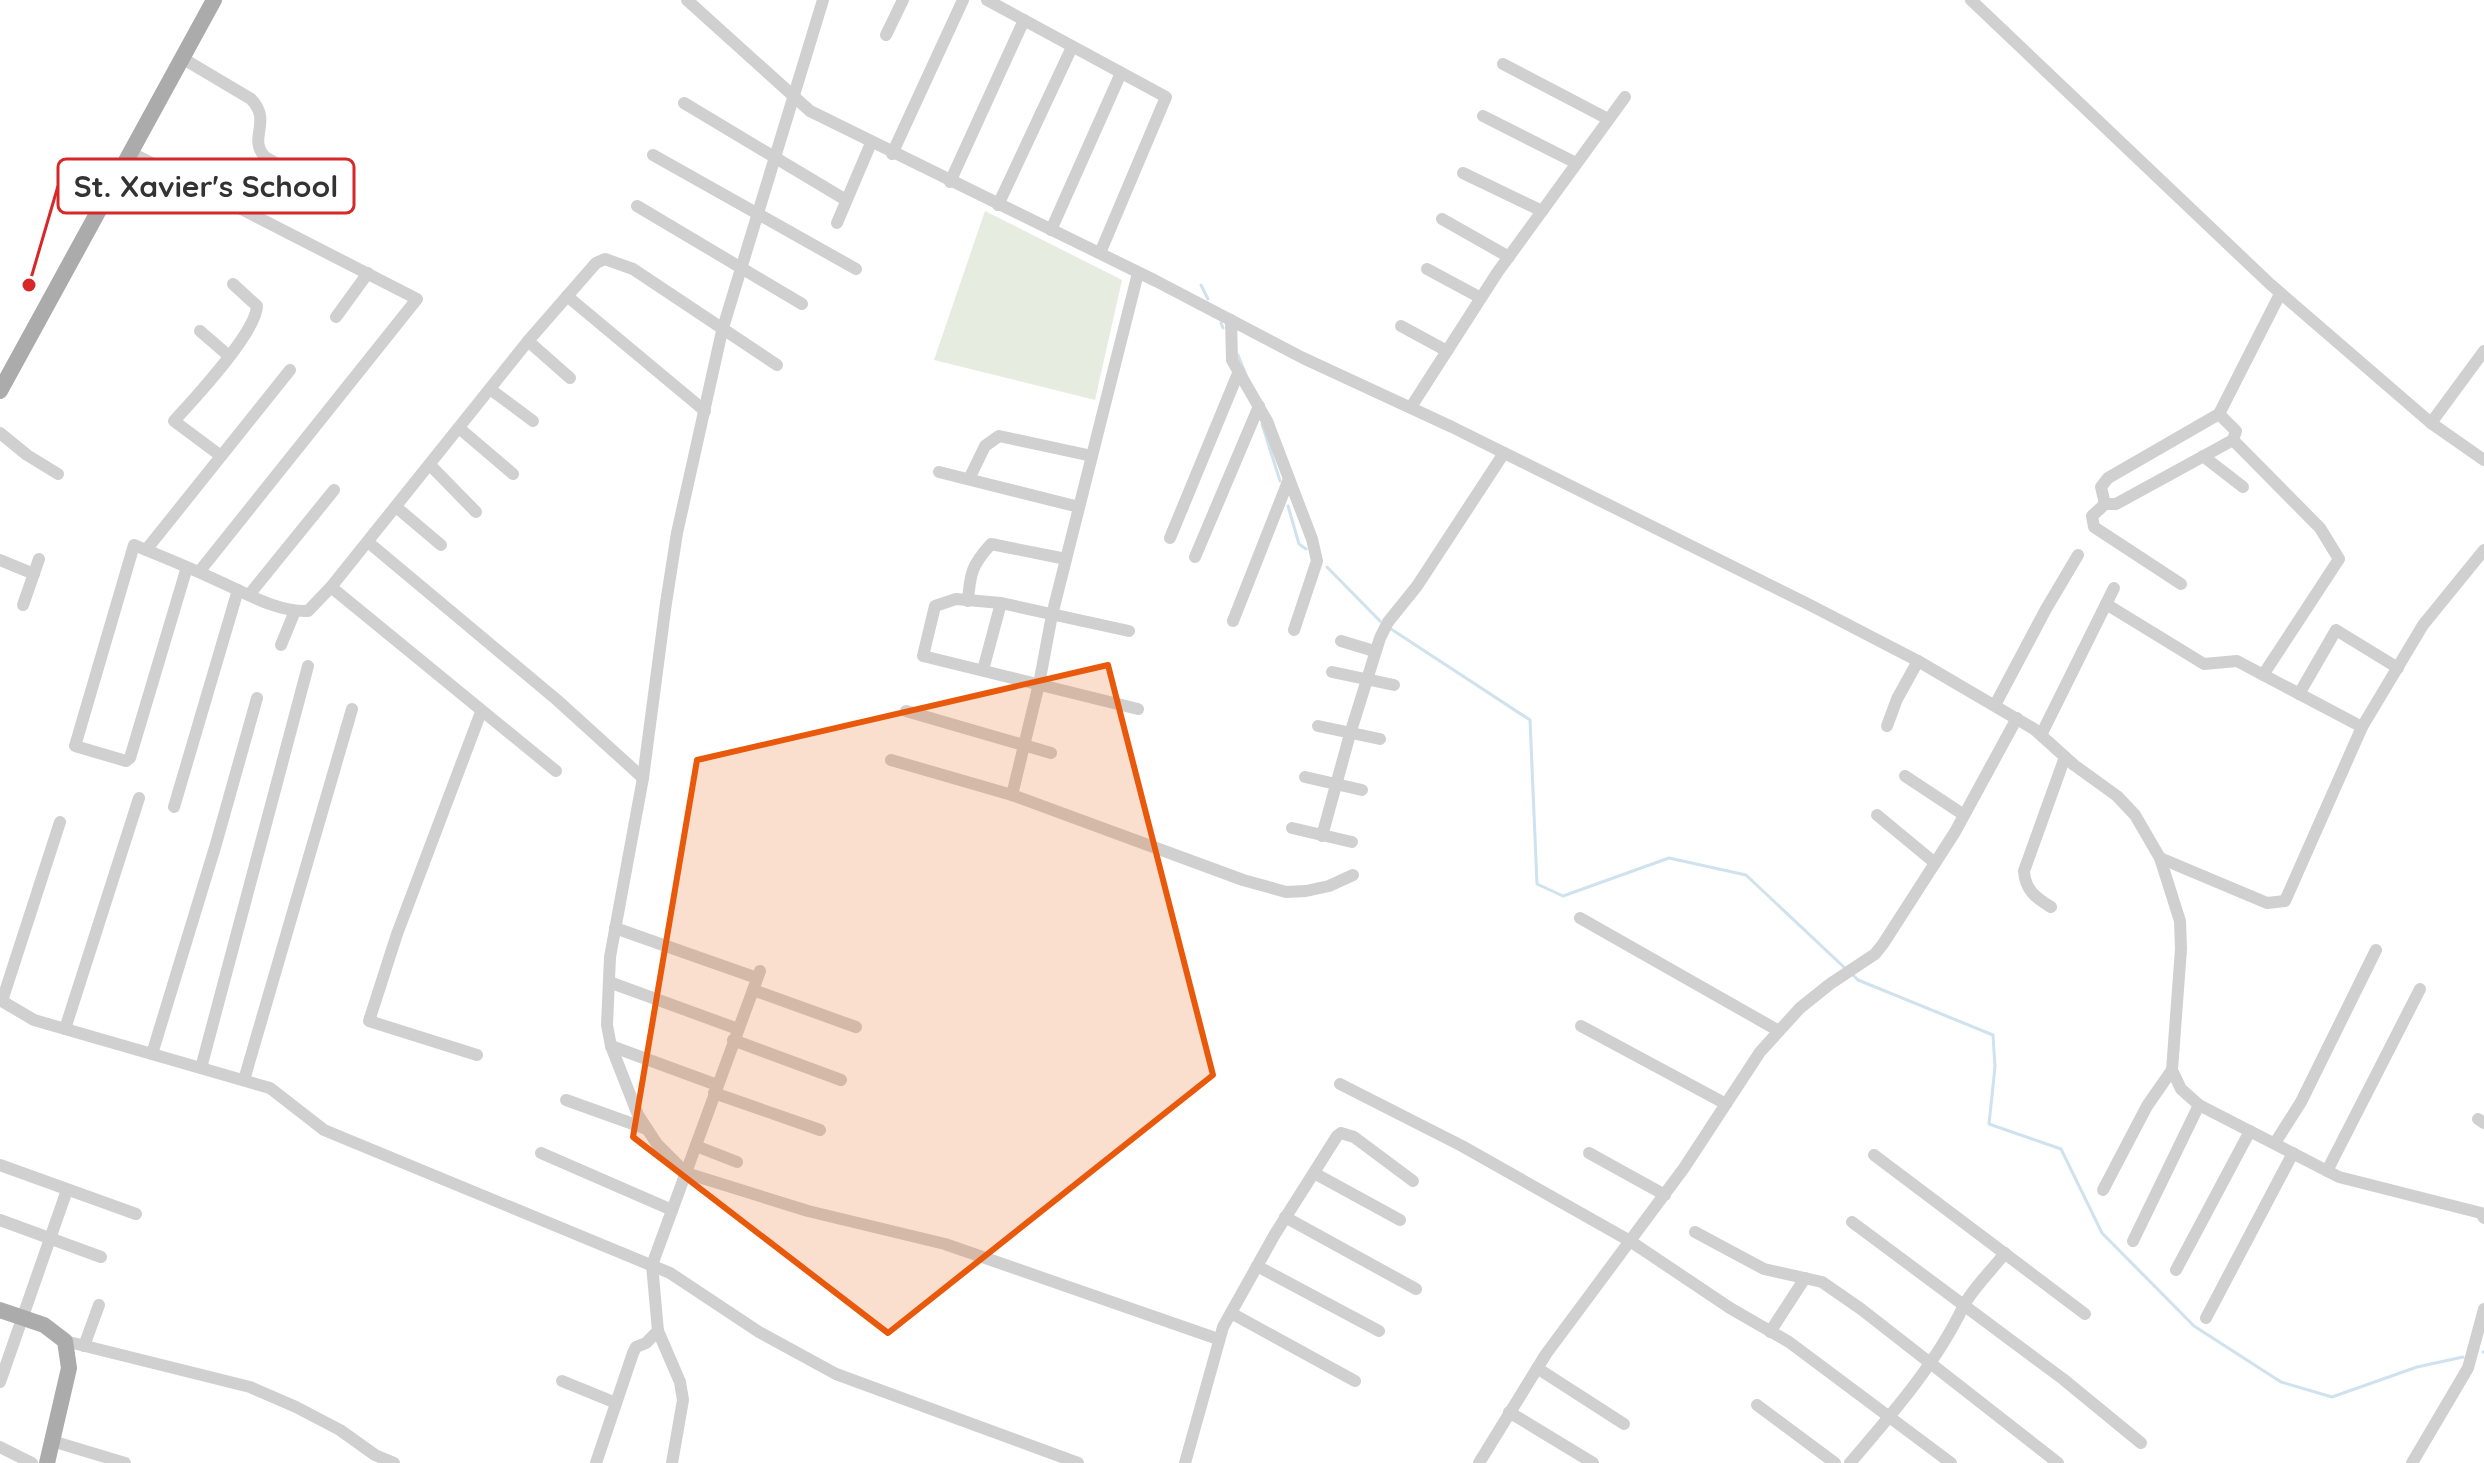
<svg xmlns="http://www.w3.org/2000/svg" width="2484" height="1463" viewBox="0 0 2484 1463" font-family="Quicksand,sans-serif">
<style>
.green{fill:#e6ecdf}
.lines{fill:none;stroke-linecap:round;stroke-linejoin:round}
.stream{stroke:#cfe2ee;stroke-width:3}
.minor{stroke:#d0d0d0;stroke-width:12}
.major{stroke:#ababab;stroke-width:16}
.marked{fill:#e8590c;fill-opacity:0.2;stroke:#e8590c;stroke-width:6;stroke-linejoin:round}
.leader{fill:none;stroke:#d62828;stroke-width:3}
.callout-dot{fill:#d62828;stroke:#fff;stroke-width:3}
.callout{fill:#fff;stroke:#d62828;stroke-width:3}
.callout-label{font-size:30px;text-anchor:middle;font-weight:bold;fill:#333}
</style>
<rect width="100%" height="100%" fill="#fff"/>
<path class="green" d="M985,211L1122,280L1095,400L934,360Z"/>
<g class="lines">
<g class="stream">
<path d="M1201,285L1208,299"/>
<path d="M1221,323L1223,328"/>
<path d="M1238,355L1246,375"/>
<path d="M1262,424L1280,481"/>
<path d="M1288,506L1299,544L1306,549"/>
<path d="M1327,567L1380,621"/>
<path d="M1391,629L1530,720L1537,884L1563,896L1669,858L1746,875L1847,970"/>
<path d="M1853,975L1858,980L1993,1035L1995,1067L1989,1124L2061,1149L2102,1233L2194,1326L2281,1382L2332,1397L2417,1367L2463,1357"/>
<path d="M2483,1352H2484"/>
</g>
<g class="minor">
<path d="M687,0L810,111L1156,281L1303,358L1452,427L1810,605L1918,661L2034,729L2074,765L2117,796L2135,815L2160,858L2180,921L2181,949L2172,1070L2181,1089L2199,1105L2339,1177L2481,1213L2484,1218"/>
<path d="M823,0L722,331L677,533L666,603L643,778L610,957L607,1025L611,1046L638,1115L657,1144L686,1173L808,1211L945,1244L1218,1339"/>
<path d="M987,0L1166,97L1100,253"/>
<path d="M1971,0L2270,284L2431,423L2484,460"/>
<path d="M886,35L903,0"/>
<path d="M182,58L251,99C273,122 247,138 265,157L311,183"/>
<path d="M1503,64L1608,119"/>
<path d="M684,103L846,200"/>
<path d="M1483,116L1576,163"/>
<path d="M130,152L417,299L199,572"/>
<path d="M892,154L963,0"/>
<path d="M653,155L856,269"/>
<path d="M1463,173L1542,211"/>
<path d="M950,182L1024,20"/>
<path d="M998,205L1072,47"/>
<path d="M637,206L802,304"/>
<path d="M1442,219L1509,257"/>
<path d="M837,223L871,143"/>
<path d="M1051,230L1121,73"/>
<path d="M1427,269L1481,298"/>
<path d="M567,296L705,411"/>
<path d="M336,317L368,273"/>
<path d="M1231,320L1232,360L1267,421L1312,539L1317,561L1294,630"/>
<path d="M1401,326L1447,351"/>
<path d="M200,331L229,356"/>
<path d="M528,341L570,378"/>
<path d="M490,389L533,421"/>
<path d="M1411,407L1497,273L1625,97"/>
<path d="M2219,414L2236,431L2233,440L2116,504H2105L2101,487L2108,478L2219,414L2280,294"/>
<path d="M2431,423L2484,351"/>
<path d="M459,428L513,474"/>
<path d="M0,433L27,455L58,474"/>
<path d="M2233,440L2320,528L2339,559L2263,675"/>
<path d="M221,456L174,421C194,399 256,333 257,306L233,284"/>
<path d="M2203,456L2243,487"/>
<path d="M430,465L476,512"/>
<path d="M939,472L1079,507"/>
<path d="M969,479L985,446L999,436L1092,456"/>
<path d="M2105,504L2092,516L2094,527L2181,584"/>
<path d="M396,507L441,545"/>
<path d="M1170,538L1239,371"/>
<path d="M368,542L557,700L643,778"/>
<path d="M146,550L290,370"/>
<path d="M1195,557L1259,406"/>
<path d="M0,560L34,574"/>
<path d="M187,567L130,758L126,761L75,746L134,545C161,556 188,567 214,579C244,592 275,612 308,611L331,587L528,341L596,263L605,259L633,269L777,365"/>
<path d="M331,587L556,771"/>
<path d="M249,595L334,490"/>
<path d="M968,601C970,573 972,565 991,544L1066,559"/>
<path d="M2106,604L2204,664L2237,661L2362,727"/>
<path d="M23,605L39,559"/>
<path d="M1233,621L1289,479"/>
<path d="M1129,631L1001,603L956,599L935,606L923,656L1138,709"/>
<path d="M1341,641L1374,651"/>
<path d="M281,645L295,611"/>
<path d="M983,670L1001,603"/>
<path d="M1332,672L1394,685"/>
<path d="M2299,694L2336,630L2398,668"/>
<path d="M1995,705L2046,609L2078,555"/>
<path d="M906,711L1051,753"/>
<path d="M1318,726L1380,739"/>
<path d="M1887,726L1897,699L1918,661"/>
<path d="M2041,735L2114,588"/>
<path d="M891,760L1012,795L1243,880L1286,892L1306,891L1329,886L1353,875"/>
<path d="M1905,776L1964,815"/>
<path d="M1305,777L1362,790"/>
<path d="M1012,795L1039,684L1052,615L1138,273"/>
<path d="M174,807L238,590"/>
<path d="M1877,815L1935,863"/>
<path d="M1292,828L1352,842"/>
<path d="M1322,836L1350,734L1380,638L1388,622L1417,586L1504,453"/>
<path d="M2160,858L2267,903L2285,901L2362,727L2423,625L2484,550"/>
<path d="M2051,907C2036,898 2025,890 2024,871L2065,757"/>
<path d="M1580,918L1779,1031"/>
<path d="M615,928L757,978"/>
<path d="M609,982L738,1029"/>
<path d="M753,990L856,1027"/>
<path d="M0,1000L34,1020L270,1088L324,1130L670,1273L759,1332L836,1374L1078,1463"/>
<path d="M2,1001L60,822"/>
<path d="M1581,1026L1726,1104"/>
<path d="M65,1029L139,798"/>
<path d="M733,1040L841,1080"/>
<path d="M611,1046L717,1085"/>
<path d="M152,1054L216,844L257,698"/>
<path d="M477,1055L369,1021L397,934L481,712"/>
<path d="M201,1068L308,666"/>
<path d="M244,1080L352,709"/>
<path d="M1340,1084L1462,1146L1630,1241L1730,1308L1789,1342L1951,1463"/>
<path d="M714,1093L820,1130"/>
<path d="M566,1100L647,1129"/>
<path d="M2478,1119L2484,1123"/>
<path d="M2275,1143L2301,1102L2376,950"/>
<path d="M696,1146L737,1162"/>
<path d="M541,1153L672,1210"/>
<path d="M1589,1153L1665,1195"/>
<path d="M1874,1155L2085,1314"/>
<path d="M0,1165L136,1214"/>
<path d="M2327,1171L2420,989"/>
<path d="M1314,1173L1400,1220"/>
<path d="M2103,1190L2147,1106L2172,1070"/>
<path d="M1285,1217L1416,1289"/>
<path d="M0,1220L101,1257"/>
<path d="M1852,1222L2063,1379L2141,1443"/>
<path d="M1695,1232L1764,1269L1822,1282L1861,1309L2058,1463"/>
<path d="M2133,1241L2199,1105"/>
<path d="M1257,1266L1379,1331"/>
<path d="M2176,1270L2250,1131"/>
<path d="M1231,1313L1355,1381"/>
<path d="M2206,1318L2293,1153"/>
<path d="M1770,1332L1805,1278"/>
<path d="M65,1341L250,1387L296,1407L340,1430L375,1455L394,1463"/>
<path d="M84,1346L99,1305"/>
<path d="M1537,1368L1624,1424"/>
<path d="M562,1381L616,1403"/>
<path d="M0,1382L67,1190"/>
<path d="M1757,1405L1835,1463"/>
<path d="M1509,1412L1593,1463"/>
<path d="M52,1441L125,1463"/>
<path d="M0,1447L32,1463"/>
<path d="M596,1463L633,1353L636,1347L646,1343L658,1331"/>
<path d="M672,1463L683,1400L680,1382L658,1331L652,1265L760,971"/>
<path d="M1185,1463L1223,1327L1275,1234L1337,1136L1341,1133L1354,1137L1413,1181"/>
<path d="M1479,1463L1546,1354L1684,1168L1760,1052L1800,1008L1830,984L1875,954L1883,944L1955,832L2017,718"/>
<path d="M1850,1463C1891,1415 1936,1364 1963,1307C1971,1290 1993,1269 2005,1253"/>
<path d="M2412,1463L2468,1368L2484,1309"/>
</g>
<g class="major">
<path d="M0,391L214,0"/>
<path d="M0,1310L44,1325L65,1341L69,1368L47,1463"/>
</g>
</g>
<path class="marked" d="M1108,665L1213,1075L888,1333L633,1137L697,760Z"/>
<path class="leader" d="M29 285L58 186"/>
<circle class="callout-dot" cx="29" cy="285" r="8"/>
<rect class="callout" x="58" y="159" width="296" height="54" rx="8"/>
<g class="callout-label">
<text x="206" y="197">St. Xavier's School</text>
</g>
</svg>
